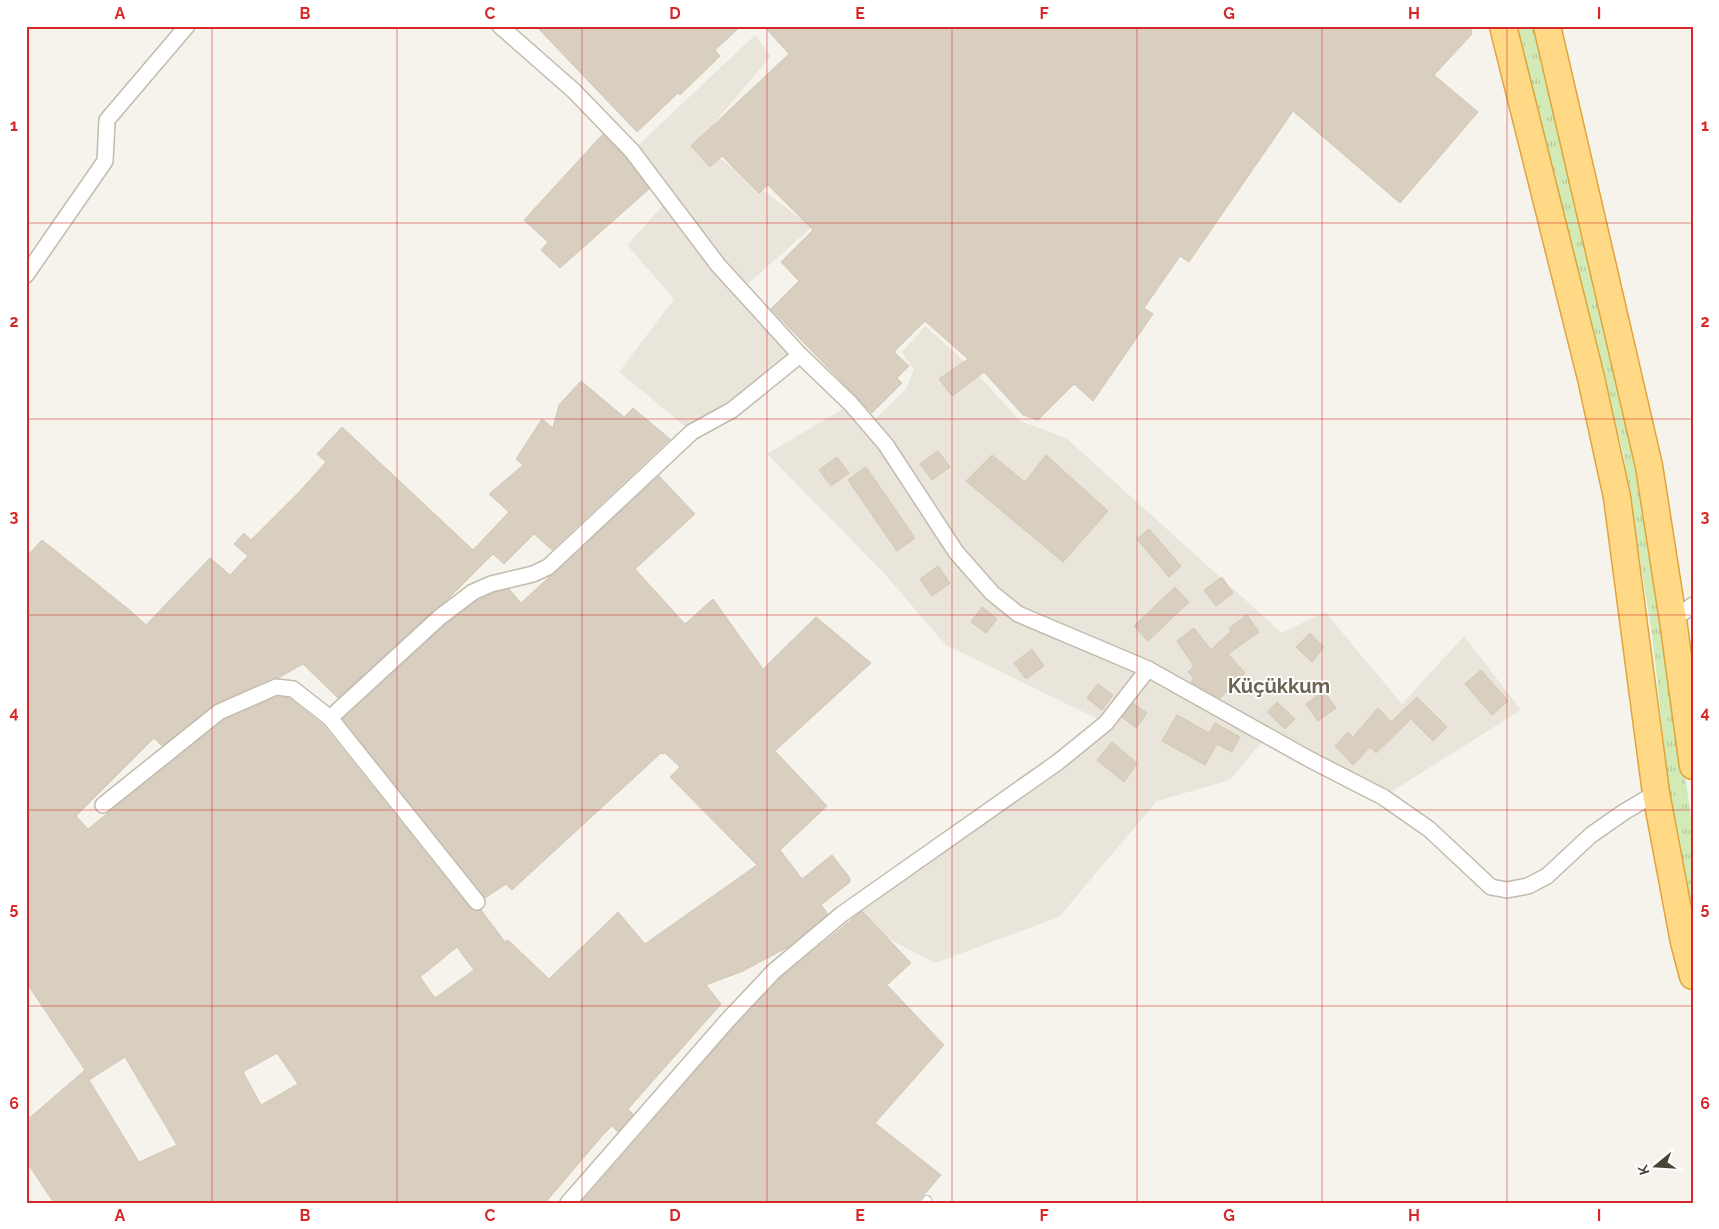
<svg xmlns="http://www.w3.org/2000/svg" width="1719" height="1229" viewBox="0 0 1719 1229" font-family="Raleway,sans-serif">
<style>
.residential{fill:#eae5da}
.grass{fill:url(#grass-tufts)}
.building{fill:#d8cfc1;stroke:#d3c7b4;fill-rule:evenodd}
.lines{fill:none;stroke-linecap:round;stroke-linejoin:round}
.service-casing{stroke:#c2bbae;stroke-width:10}
.minor-casing{stroke:#c2bbae;stroke-width:18}
.trunk-casing{stroke:#e0a43c;stroke-width:29}
.service{stroke:#fff;stroke-width:8}
.minor{stroke:#fff;stroke-width:15}
.trunk{stroke:#ffd985;stroke-width:26}
.grid{fill:none;stroke:#d62828;stroke-width:1;stroke-opacity:0.55}
.labels{text-anchor:middle;dominant-baseline:central;stroke-width:4;stroke-linejoin:round;paint-order:stroke}
.district-label{font-size:20px;font-weight:bold;fill:#6e6250;stroke:#fff}
.neatline{fill:none;stroke:#d62828;stroke-width:2}
.grid-label{font-size:16px;text-anchor:middle;font-weight:bold;fill:#d62828}
</style>
<defs>
<pattern id="grass-tufts" width="24" height="20" patternUnits="userSpaceOnUse" patternTransform="scale(1.25)"><rect width="24" height="20" fill="#d2eab5"/><path d="M3 7l-1-3M5 7V3M7 7l1-3M15 17l-1-3M17 17v-4M19 17l1-3" fill="none" stroke="#b6ca9c"/></pattern>
</defs>
<rect width="100%" height="100%" fill="#f6f3ec"/>
<g class="residential">
<path d="M755,35L771,56L698,142L812,227L741,290L800,355L692,432L619,372L674,299L627,245L668,200L632,151Z"/>
<path d="M925,326L973,369L1020,421L1066,438L1282,633L1325,612L1402,704L1464,636L1521,710L1383,797L1267,736L1230,780L1157,801L1059,917L935,963L842,914L1106,723L946,645L882,571L767,454L851,404L874,420L906,389L914,370L902,352Z"/>
</g>
<path class="grass" d="M1514,26H1535L1619,368L1665,630L1693,833V922L1670,798L1652,634L1623,452Z"/>
<g class="building">
<path d="M536,26H741L715,50L720,56L680,95L678,93L637,132Z"/>
<path d="M764,26H1470L1472,34L1434,75L1478,112L1400,203L1293,111L1189,262L1180,256L1144,308L1153,314L1093,401L1074,384L1038,420L1023,415L984,372L952,396L939,379L968,359L925,321L894,352L909,366L897,378L902,383L872,413L771,309L799,281L781,262L813,230L768,185L759,193L722,156L710,167L691,146L789,54Z"/>
<path d="M603,134L625,157L649,189L560,268L541,250L548,242L524,220Z"/>
<path d="M581,381L624,417L633,408L670,439L552,550L534,534L504,564L493,554L447,600L434,610L338,698L303,664L278,678H272L215,704L162,746L154,738L76,816L88,829L224,720L277,697L289,698L323,725L470,908L474,911L481,910L505,942L508,940L549,979L618,912L645,944L757,865L670,777L680,767L665,753L662,754L661,753L512,890L506,884L485,898L343,719L446,624L478,600L494,593L509,589L521,603L659,476L695,514L635,569L685,624L713,599L763,669L816,617L871,663L775,751L827,806L780,850L802,879L832,855L850,878V882L821,905L828,914L790,946L743,971L706,985L721,1004L628,1109L633,1114L618,1132L612,1126L602,1136L545,1203H54L26,1161V1121L85,1070L26,982V557L42,540L132,612L146,625L210,558L230,575L248,556L234,544L244,533L251,540L300,491L326,462L317,454L342,427L473,550L509,512L489,494L523,465L516,459L542,419L553,428L559,405ZM457,947L474,970L435,998L420,977ZM277,1053L298,1084L261,1105L243,1072ZM125,1057L177,1145L139,1162L89,1080Z"/>
<path d="M938,451L950,467L932,480L920,464Z"/>
<path d="M992,455L1025,482L1046,455L1108,511L1063,562L966,481Z"/>
<path d="M837,457L849,473L831,486L819,470Z"/>
<path d="M866,467L915,538L897,551L848,480Z"/>
<path d="M1149,529L1181,566L1169,577L1137,539Z"/>
<path d="M938,566L950,583L932,596L920,579Z"/>
<path d="M1222,577L1233,593L1216,606L1204,590Z"/>
<path d="M1175,587L1189,602L1148,641L1134,626Z"/>
<path d="M982,607L997,619L986,633L971,622Z"/>
<path d="M1247,615L1259,632L1228,654L1245,673L1220,698L1191,682L1194,678L1188,672L1194,666L1177,641L1194,628L1211,650L1231,631L1229,628Z"/>
<path d="M1310,633L1324,647L1312,662L1296,647Z"/>
<path d="M1032,649L1044,666L1026,679L1014,663Z"/>
<path d="M1481,670L1508,701L1492,715L1465,684Z"/>
<path d="M1098,684L1113,695L1102,710L1087,698Z"/>
<path d="M1324,691L1336,708L1318,721L1306,704Z"/>
<path d="M1417,697L1447,727L1433,741L1411,719L1376,753L1370,747L1353,765L1335,746L1348,732L1353,737L1378,708L1391,722Z"/>
<path d="M1277,702L1295,719L1285,729L1267,712Z"/>
<path d="M1133,703L1147,713L1136,728L1122,717Z"/>
<path d="M1177,715L1209,733L1215,723L1240,737L1232,752L1217,744L1205,765L1162,741Z"/>
<path d="M1112,742L1137,763L1124,782L1097,760Z"/>
<path d="M862,911L911,963L887,985L944,1045L875,1123L941,1175L917,1203H581L734,1027L779,979Z"/>
</g>
<g class="lines">
<g class="service-casing">
<path id="service" d="M925,1203L927,1200"/>
</g>
<g class="minor-casing">
<g id="minor">
<path d="M500,26L574,91L632,151L718,265L800,355L851,404L886,445L956,552L992,593L1018,614L1148,669L1309,759L1383,797L1429,829L1491,887L1507,890L1528,886L1547,876L1591,835L1624,812L1656,793"/>
<path d="M26,275L105,161L107,120L187,26"/>
<path d="M1673,620L1693,605"/>
<path d="M330,718L440,617L473,592L491,584L533,574L548,567L692,432L732,410L800,355"/>
<path d="M103,805L219,712L276,687L293,689L330,718L477,902"/>
<path d="M568,1203L727,1021L773,972L842,914L1058,762L1106,723L1148,669"/>
</g>
</g>
<g class="trunk-casing">
<g id="trunk">
<path d="M1503,26L1591,378L1617,497L1656,793L1684,942L1693,976"/>
<path d="M1547,26L1649,466L1673,620L1693,766"/>
</g>
</g>
<use href="#service" class="service"/>
<use href="#minor" class="minor"/>
<use href="#trunk" class="trunk"/>
</g>
<path class="grid" d="M212,26V1203M397,26V1203M582,26V1203M767,26V1203M952,26V1203M1137,26V1203M1322,26V1203M1507,26V1203M26,223H1693M26,419H1693M26,615H1693M26,810H1693M26,1006H1693"/>
<g class="labels">
<g class="district-label">
<text x="1279" y="686">Küçükkum</text>
</g>
</g>
<rect width="1719" height="1229" fill="none" stroke="#ffffff" stroke-width="55"/>
<g transform="translate(1656 1166) rotate(252)" stroke="#ffffff" stroke-width="4" paint-order="stroke">
<path d="M0-4L9 19L0 12L-9 19Z" fill="#4b4439"/>
<text y="-8" font-size="14" font-weight="bold" text-anchor="middle" fill="#4b4439">K</text>
</g>
<rect x="28" y="28" width="1664" height="1174" class="neatline"/>
<g class="grid-label">
<text x="120" y="19">A</text>
<text x="305" y="19">B</text>
<text x="490" y="19">C</text>
<text x="675" y="19">D</text>
<text x="860" y="19">E</text>
<text x="1044" y="19">F</text>
<text x="1229" y="19">G</text>
<text x="1414" y="19">H</text>
<text x="1599" y="19">I</text>
<text x="14" y="131">1</text>
<text x="1705" y="131">1</text>
<text x="14" y="327">2</text>
<text x="1705" y="327">2</text>
<text x="14" y="522">3</text>
<text x="1705" y="522">3</text>
<text x="14" y="718">4</text>
<text x="1705" y="718">4</text>
<text x="14" y="914">5</text>
<text x="1705" y="914">5</text>
<text x="14" y="1109">6</text>
<text x="1705" y="1109">6</text>
<text x="120" y="1221">A</text>
<text x="305" y="1221">B</text>
<text x="490" y="1221">C</text>
<text x="675" y="1221">D</text>
<text x="860" y="1221">E</text>
<text x="1044" y="1221">F</text>
<text x="1229" y="1221">G</text>
<text x="1414" y="1221">H</text>
<text x="1599" y="1221">I</text>
</g>
</svg>
